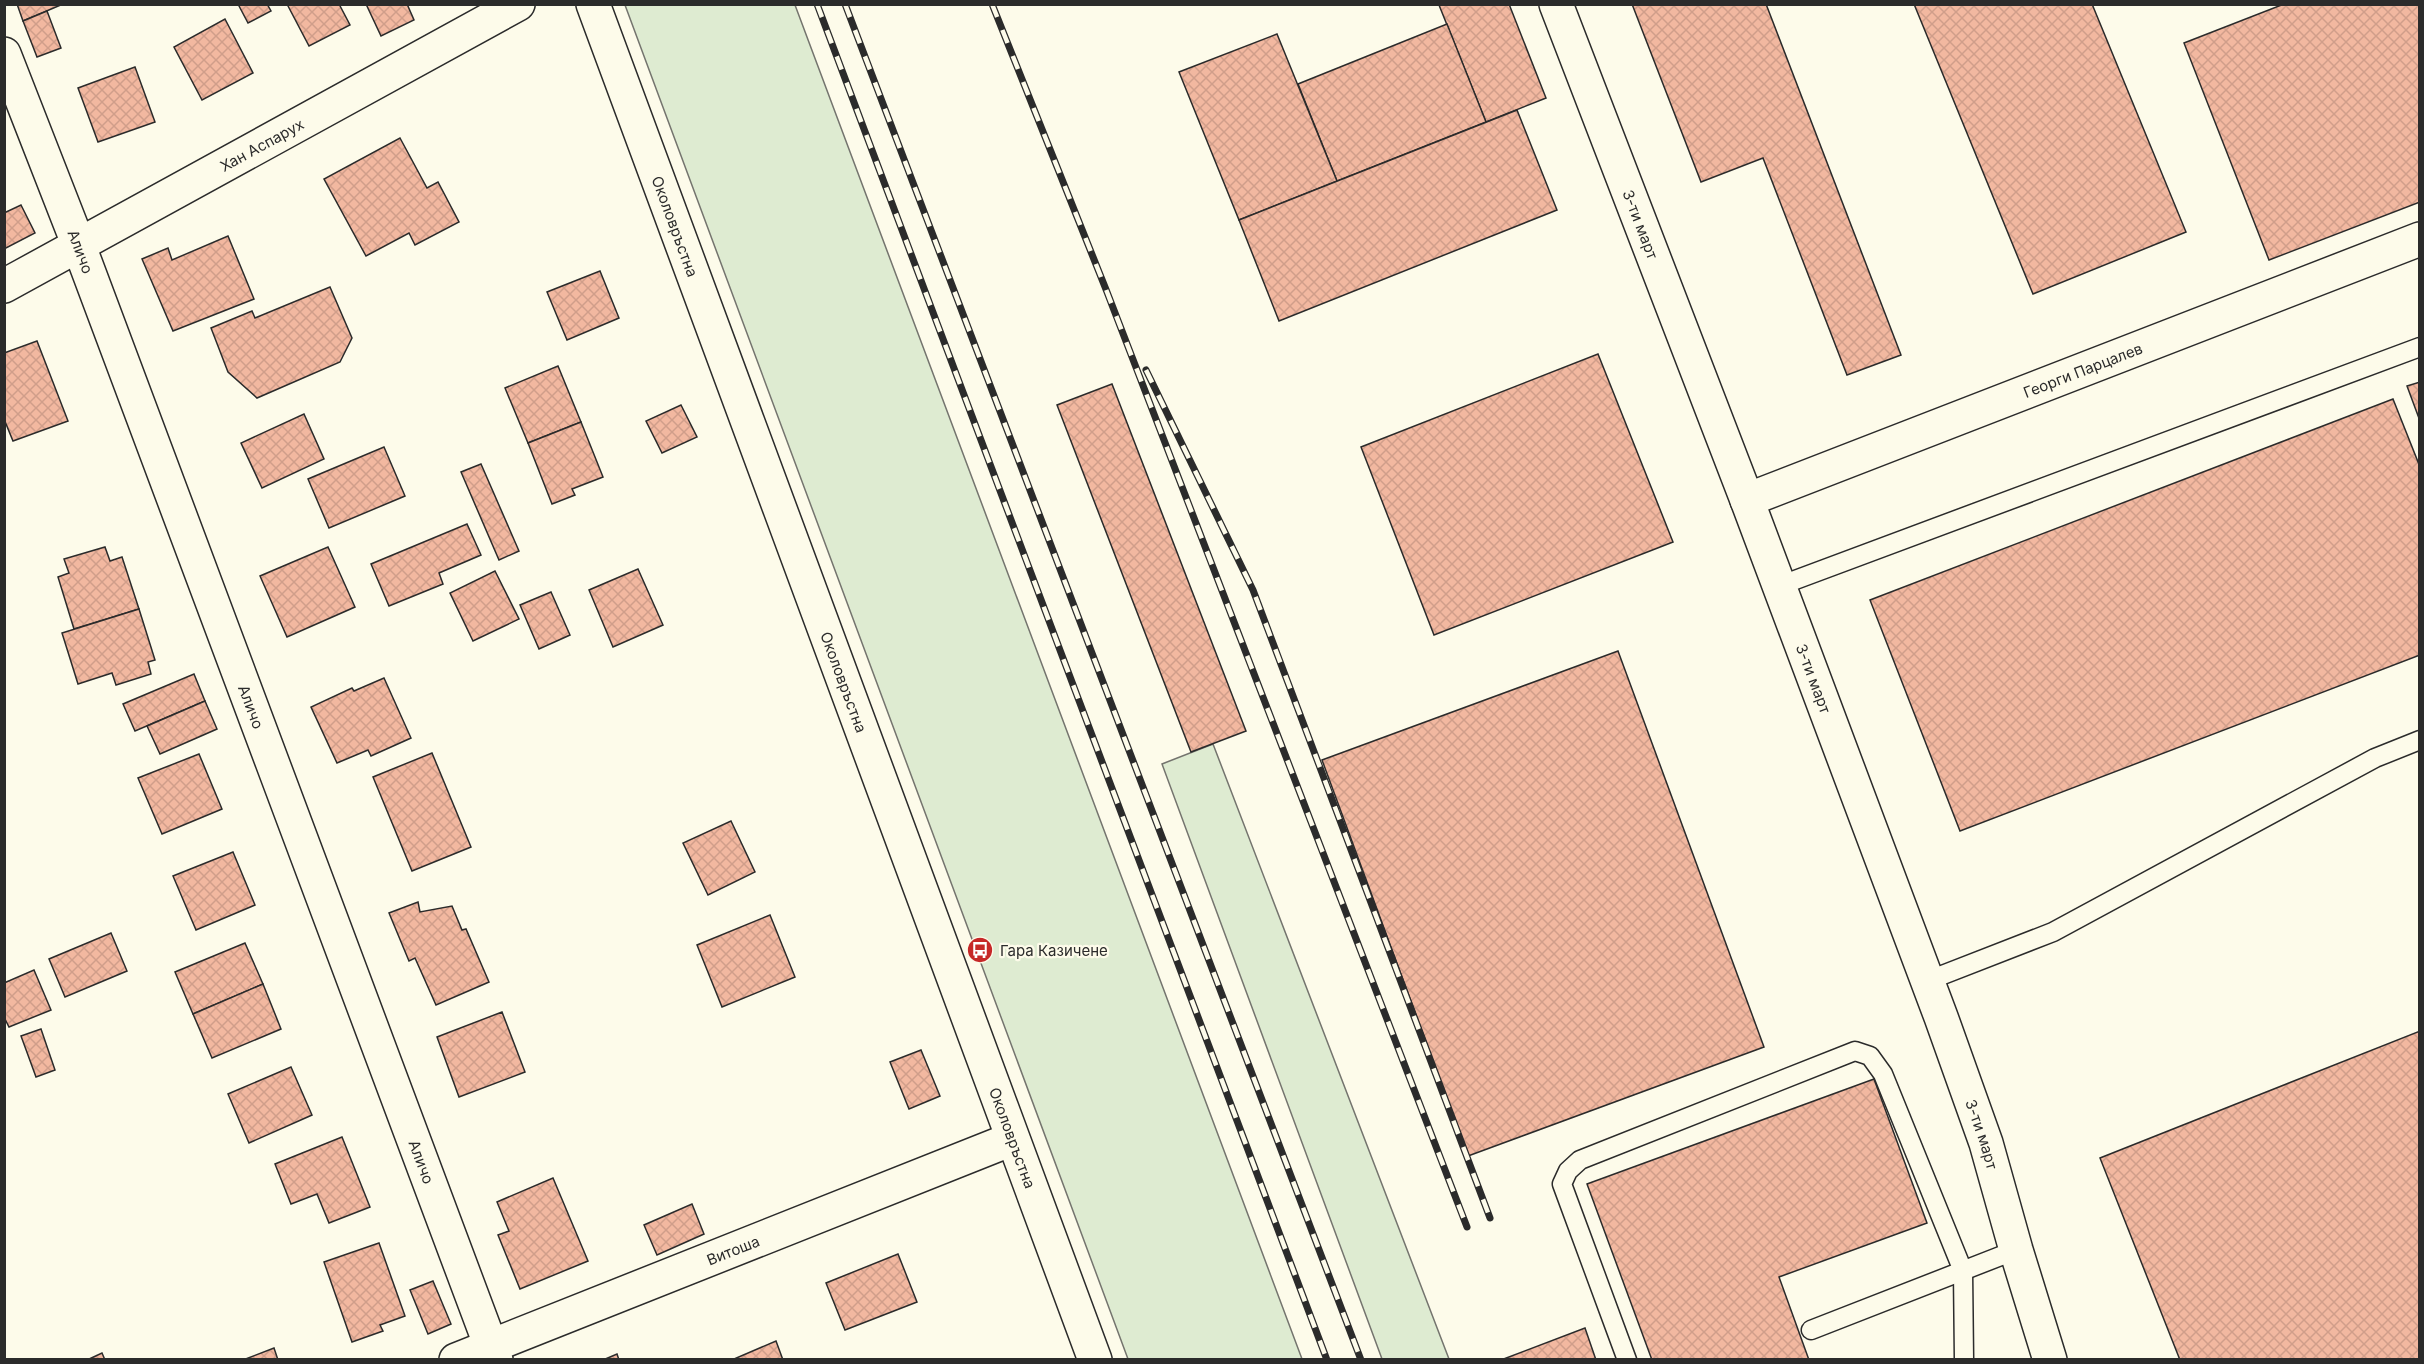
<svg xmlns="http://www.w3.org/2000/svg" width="2424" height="1364" viewBox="0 0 2424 1364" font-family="Inter,sans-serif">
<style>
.green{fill:#deebd1;stroke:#74746e;stroke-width:1.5}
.building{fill:url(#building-cross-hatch);stroke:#2b2b2b;stroke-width:1.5}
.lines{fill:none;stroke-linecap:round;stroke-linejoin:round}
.service-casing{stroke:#2b2b2b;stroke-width:21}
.minor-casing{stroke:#2b2b2b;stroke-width:36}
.service{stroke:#fdfbea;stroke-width:18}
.minor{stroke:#fdfbea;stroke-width:33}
.rail-casing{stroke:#2b2b2b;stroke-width:7}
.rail{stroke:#fdfbea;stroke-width:4.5;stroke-dasharray:14;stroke-linecap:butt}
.labels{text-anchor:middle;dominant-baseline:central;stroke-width:4.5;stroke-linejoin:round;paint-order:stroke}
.street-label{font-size:15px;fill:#2b2b2b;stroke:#fdfbea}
.poi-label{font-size:15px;fill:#2b2b2b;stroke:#fdfbea;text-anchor:start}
</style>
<defs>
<pattern id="building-cross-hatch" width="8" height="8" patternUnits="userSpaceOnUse" patternTransform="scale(1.5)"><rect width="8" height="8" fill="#f2b8a0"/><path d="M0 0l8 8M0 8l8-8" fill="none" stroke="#d09e8a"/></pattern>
</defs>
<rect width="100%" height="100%" fill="#fdfbea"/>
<g class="green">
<path d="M625,5H795L1302,1359H1128Z"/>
<path d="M1213,744L1449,1359H1382L1162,764Z"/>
</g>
<g class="building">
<path d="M17,4H63L23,21Z"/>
<path d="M238,4H267L271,11L248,23Z"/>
<path d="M287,4H339L350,25L309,46Z"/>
<path d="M366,4H407L414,20L381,36Z"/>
<path d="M1509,4L1546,98L1486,122L1439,5Z"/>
<path d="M1632,4H1766L1901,355L1847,375L1763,158L1701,182Z"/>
<path d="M1914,4H2092L2186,232L2033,294Z"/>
<path d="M2284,4H2420V202L2269,260L2184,43Z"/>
<path d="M47,11L61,48L37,57L23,21Z"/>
<path d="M225,19L253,73L202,100L174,47Z"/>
<path d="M1447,24L1486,122L1337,181L1298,84Z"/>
<path d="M1277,34L1337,181L1239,220L1179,72Z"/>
<path d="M135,67L155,122L98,142L78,88Z"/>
<path d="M1517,110L1557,210L1279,321L1239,220Z"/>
<path d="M400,138L427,188L438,182L459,222L415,245L409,233L366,256L324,179Z"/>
<path d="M21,205L35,233L4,249V213Z"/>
<path d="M228,236L254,299L173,331L142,259L168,248L172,260Z"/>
<path d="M600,271L619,318L567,340L547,292Z"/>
<path d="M330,287L352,338L340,362L257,398L228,372L211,328L252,311L255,318Z"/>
<path d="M37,341L68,421L13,441L4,419V353Z"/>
<path d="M1598,354L1673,542L1434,635L1361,447Z"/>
<path d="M558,366L581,422L528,443L505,388Z"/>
<path d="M2420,382V421L2407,386Z"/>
<path d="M1112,384L1246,731L1191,752L1057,405Z"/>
<path d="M2393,399L2420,467V655L1960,831L1870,600Z"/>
<path d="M681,405L697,437L662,453L646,421Z"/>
<path d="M304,414L324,459L262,488L241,443Z"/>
<path d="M581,422L603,477L572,489L575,495L552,504L528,443Z"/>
<path d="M384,447L405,496L329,528L308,479Z"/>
<path d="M481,464L519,551L499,560L461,472Z"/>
<path d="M467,524L481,555L439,573L443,584L389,606L371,564Z"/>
<path d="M105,547L110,561L122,557L139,609L74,629L58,577L69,573L64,559Z"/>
<path d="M328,547L355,607L287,637L260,576Z"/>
<path d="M638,569L663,625L613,647L589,590Z"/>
<path d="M495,571L519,619L473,641L450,593Z"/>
<path d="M551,592L570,635L539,649L520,605Z"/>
<path d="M139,609L155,660L148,662L151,674L116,685L112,673L78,684L62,633Z"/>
<path d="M1618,651L1764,1047L1468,1156L1322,760Z"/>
<path d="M194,674L205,701L135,731L123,704Z"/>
<path d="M384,678L411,738L371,756L368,750L337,763L311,707L352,688L354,691Z"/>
<path d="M205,701L217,729L160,754L147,726Z"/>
<path d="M432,753L471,847L412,871L373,777Z"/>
<path d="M199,754L222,809L162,834L138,778Z"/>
<path d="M731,821L755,872L708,895L683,843Z"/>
<path d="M233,852L255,905L196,930L173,876Z"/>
<path d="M418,902L420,912L452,906L462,930L466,929L489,982L436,1005L415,958L409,961L389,913Z"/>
<path d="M770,915L795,977L722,1007L697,945Z"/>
<path d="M111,933L127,971L65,997L49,959Z"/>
<path d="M245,943L263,984L193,1014L175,972Z"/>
<path d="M34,970L51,1010L9,1027L4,1017V983Z"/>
<path d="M263,984L281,1029L212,1058L193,1014Z"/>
<path d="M502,1012L525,1072L459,1097L437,1037Z"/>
<path d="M41,1029L55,1070L36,1077L21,1036Z"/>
<path d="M2420,1031V1360H2180L2100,1158Z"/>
<path d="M921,1050L940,1096L909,1109L890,1062Z"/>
<path d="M291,1067L312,1115L249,1143L228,1094Z"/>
<path d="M1874,1079L1927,1223L1779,1277L1809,1360H1652L1587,1184Z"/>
<path d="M342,1137L370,1207L329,1223L317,1194L291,1204L275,1164Z"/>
<path d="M553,1178L588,1261L520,1289L498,1235L509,1231L497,1202Z"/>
<path d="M692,1204L704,1234L657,1255L644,1225Z"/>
<path d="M379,1243L405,1316L380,1325L383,1331L352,1342L324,1262Z"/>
<path d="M898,1254L917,1302L845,1330L826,1283Z"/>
<path d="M433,1281L451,1324L428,1334L410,1290Z"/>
<path d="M1585,1328L1596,1360H1501Z"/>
<path d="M776,1341L783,1360H734V1359Z"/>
<path d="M274,1348L278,1360H243Z"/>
<path d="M102,1353L105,1360H87Z"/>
<path d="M617,1354L619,1360H603Z"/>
</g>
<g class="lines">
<g class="service-casing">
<g id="service">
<path d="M1779,586L2420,347"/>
<path d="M1927,981L2053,932L2375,758L2420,740"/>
<path d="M1811,1330L2016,1250"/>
<path d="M1627,1360L1562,1184L1568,1171L1580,1160L1855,1051L1870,1056L1883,1074L1963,1271L1964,1360"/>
</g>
</g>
<g class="minor-casing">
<g id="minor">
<path id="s1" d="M593,4L1095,1360"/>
<path id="s2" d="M1556,4L1747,500L1941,1017L1986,1143L2016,1250L2050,1360"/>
<path id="s3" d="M4,54L79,246L496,1360"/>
<path id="s4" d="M4,286L518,4"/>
<path id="s5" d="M1747,500L2420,239"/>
<path id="s6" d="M456,1360L1012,1139"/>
</g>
</g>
<use href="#service" class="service"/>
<use href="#minor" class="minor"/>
<g class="rail-casing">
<g id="rail">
<path d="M817,4L1327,1360"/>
<path d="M845,4L1361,1360"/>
<path d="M992,4L1107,292L1467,1227"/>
<path d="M1146,370L1253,590L1490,1218"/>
</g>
</g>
<use href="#rail" class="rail"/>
</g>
<defs>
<g id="bus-disc" transform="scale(1.35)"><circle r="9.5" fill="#c62828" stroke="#fdfbea"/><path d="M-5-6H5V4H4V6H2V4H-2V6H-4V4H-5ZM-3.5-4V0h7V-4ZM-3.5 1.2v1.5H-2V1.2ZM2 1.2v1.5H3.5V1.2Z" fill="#fff"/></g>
</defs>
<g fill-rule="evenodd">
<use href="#bus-disc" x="980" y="950"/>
</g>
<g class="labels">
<g class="street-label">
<text stroke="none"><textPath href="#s4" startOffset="294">Хан Аспарух</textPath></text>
<text stroke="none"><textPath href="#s2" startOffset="236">3-ти март</textPath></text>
<text stroke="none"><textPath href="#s1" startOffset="237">Околовръстна</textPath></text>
<text stroke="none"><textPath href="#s3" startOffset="212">Аличо</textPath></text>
<text stroke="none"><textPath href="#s5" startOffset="360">Георги Парцалев</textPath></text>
<text stroke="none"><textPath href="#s2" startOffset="722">3-ти март</textPath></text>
<text stroke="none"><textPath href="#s1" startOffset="723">Околовръстна</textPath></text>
<text stroke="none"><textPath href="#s3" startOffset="698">Аличо</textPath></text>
<text stroke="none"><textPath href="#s2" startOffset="1208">3-ти март</textPath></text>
<text stroke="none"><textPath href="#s1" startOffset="1209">Околовръстна</textPath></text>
<text stroke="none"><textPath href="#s3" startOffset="1184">Аличо</textPath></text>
<text stroke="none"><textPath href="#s6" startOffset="298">Витоша</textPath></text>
</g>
<g class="poi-label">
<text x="1000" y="950">Гара Казичене</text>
</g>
</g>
<rect width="2424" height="1364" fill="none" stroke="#2b2b2b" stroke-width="12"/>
</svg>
